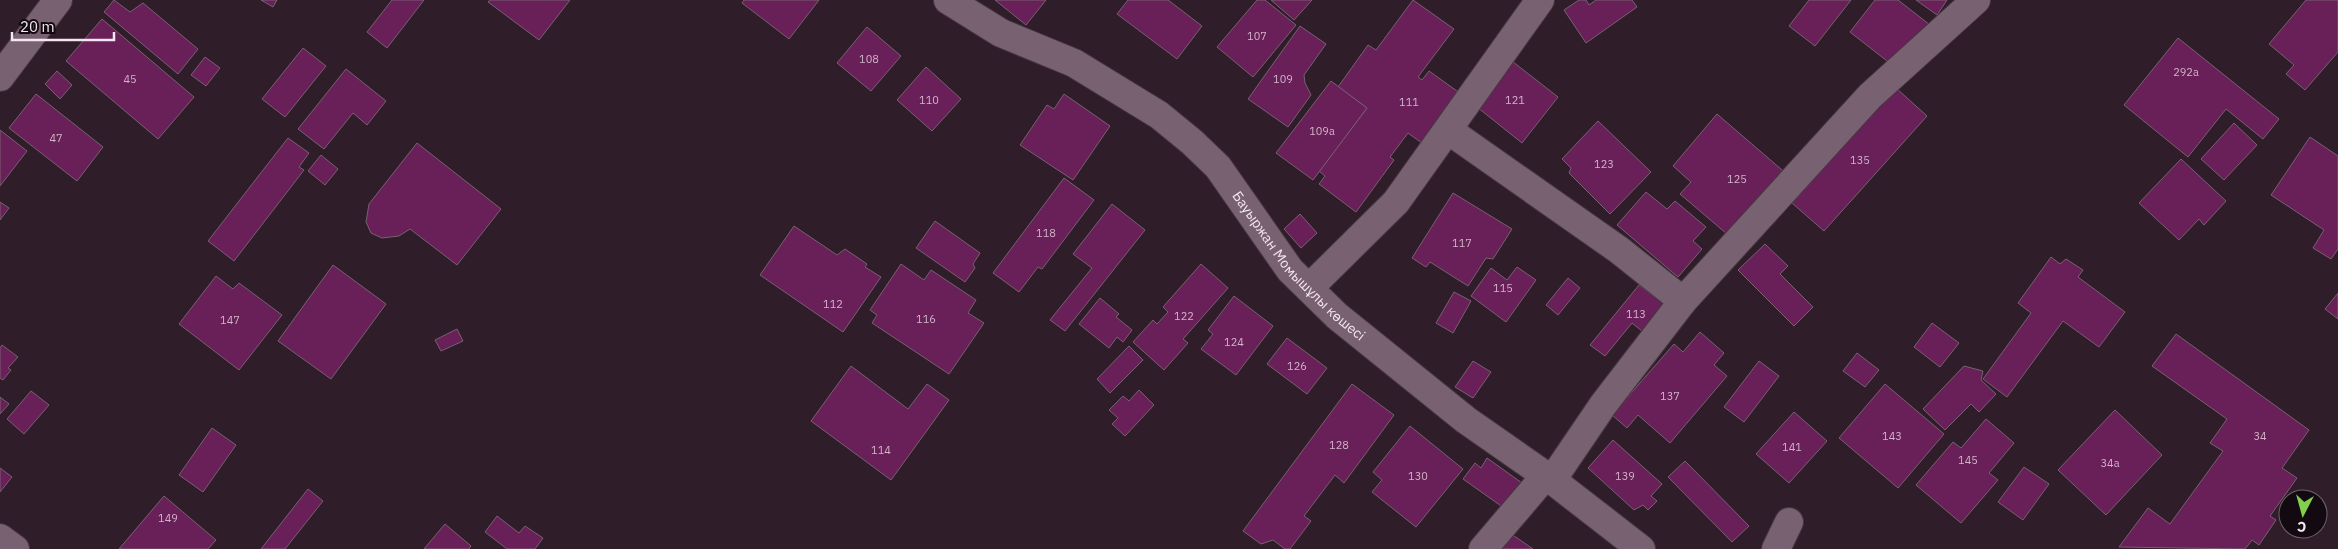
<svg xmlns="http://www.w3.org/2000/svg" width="2338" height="549" viewBox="0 0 2338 549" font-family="'IBM Plex Sans',sans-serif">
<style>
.building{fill:#691f58;stroke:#776170}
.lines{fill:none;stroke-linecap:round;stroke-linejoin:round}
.minor-casing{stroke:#473842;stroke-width:30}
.minor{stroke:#786271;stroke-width:28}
.labels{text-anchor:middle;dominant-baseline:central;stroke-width:5;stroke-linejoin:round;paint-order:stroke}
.number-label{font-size:11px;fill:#d0b4c8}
.street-label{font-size:14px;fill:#f3e6ee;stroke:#120a10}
</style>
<rect width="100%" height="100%" fill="#2f1d2a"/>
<g class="building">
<path d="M114,0L130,12L143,3L198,49L178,74L104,12Z"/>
<path d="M261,0H277L273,7Z"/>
<path d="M392,0H424L387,48L367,32Z"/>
<path d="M490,0H570L539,40L488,2Z"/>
<path d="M744,0H819L789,39L742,3Z"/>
<path d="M995,0H1046L1026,25Z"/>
<path d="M1128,0H1168L1202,26L1177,59L1117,14Z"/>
<path d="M1257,0H1265L1296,25L1253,77L1217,47Z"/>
<path d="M1271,0H1312L1294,20Z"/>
<path d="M1413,0L1454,29L1418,77L1422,80L1429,71L1464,96L1426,146L1408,133L1390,157L1394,160L1356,212L1319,184L1325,176L1319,171L1367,108L1338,87L1368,45L1376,50Z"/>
<path d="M1579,0H1586L1589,5L1596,0H1632L1637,7L1586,43L1564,10Z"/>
<path d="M1809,0H1851L1815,46L1789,26Z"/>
<path d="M1875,0H1898L1930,25L1896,68L1850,32Z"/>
<path d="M1916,0H1947L1937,15Z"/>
<path d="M2306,0H2338V52L2305,90L2286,74L2294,65L2269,44Z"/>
<path d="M102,19L194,97L158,139L66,61Z"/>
<path d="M1300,26L1326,44L1304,75L1305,83L1311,95L1288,127L1248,99Z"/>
<path d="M867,27L901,56L871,91L837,63Z"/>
<path d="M2178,38L2279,119L2263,139L2226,109L2188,157L2124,105Z"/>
<path d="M303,48L326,66L285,117L262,99Z"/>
<path d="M205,57L220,68L206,86L191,75Z"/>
<path d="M1508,58L1558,97L1522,143L1472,103Z"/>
<path d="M926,67L961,99L932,131L897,100Z"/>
<path d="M346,69L386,101L367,125L353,113L324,149L298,129Z"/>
<path d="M57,71L72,85L60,99L45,84Z"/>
<path d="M1331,81L1367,108L1313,180L1276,153Z"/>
<path d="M1896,88L1927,116L1824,231L1792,203Z"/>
<path d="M36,94L103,147L77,181L9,128Z"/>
<path d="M1064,94L1110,126L1073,180L1020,145L1047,105L1054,109Z"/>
<path d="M1717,114L1789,176L1734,240L1680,194L1691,182L1673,166Z"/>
<path d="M1598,121L1651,172L1610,214L1569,173L1571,168L1562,159Z"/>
<path d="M2234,123L2257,145L2224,180L2201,159Z"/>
<path d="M0,130L27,151L0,186Z"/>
<path d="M2310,137L2338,156V249L2331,259L2313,248L2324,230L2271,195Z"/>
<path d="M288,138L309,153L299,167L304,170L234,261L208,241Z"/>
<path d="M417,143L501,209L457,265L410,229L399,236L382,238L371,233L366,222L369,204Z"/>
<path d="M321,155L338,169L325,185L308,171Z"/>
<path d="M2181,159L2226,201L2204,225L2199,219L2179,240L2139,203Z"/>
<path d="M1064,178L1094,200L1042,269L1038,267L1019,292L993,273Z"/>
<path d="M1646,192L1667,209L1675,201L1706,227L1693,241L1702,249L1678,277L1617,225Z"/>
<path d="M1453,193L1512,229L1493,259L1486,258L1468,286L1430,262L1426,267L1412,258Z"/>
<path d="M0,202L9,208L0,220Z"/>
<path d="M1112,204L1145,230L1065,331L1050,320L1092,268L1073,254Z"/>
<path d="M1300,214L1317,233L1301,248L1284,229Z"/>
<path d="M935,221L980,253L973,264L975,268L965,282L916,248Z"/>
<path d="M794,226L837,255L845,249L867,264L865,267L881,277L843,332L760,275Z"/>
<path d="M1765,244L1788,266L1780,274L1813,307L1794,326L1738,270Z"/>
<path d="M2051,257L2060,264L2066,259L2083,270L2078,277L2125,312L2099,347L2063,321L2007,397L1983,379L2031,313L2018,303Z"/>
<path d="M901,264L924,280L931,270L976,300L968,313L984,323L949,374L872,323L877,315L870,310Z"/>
<path d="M1201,264L1228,288L1183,339L1188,343L1164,370L1133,342L1153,320L1157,324L1168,312L1163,307Z"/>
<path d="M333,265L386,304L331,379L278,341Z"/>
<path d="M1517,267L1536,280L1506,322L1471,296L1491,268L1507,280Z"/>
<path d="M216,276L233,289L239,283L282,315L239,370L179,324Z"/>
<path d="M1568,278L1580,288L1558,315L1546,305Z"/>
<path d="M1639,285L1664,304L1642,331L1632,323L1605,356L1590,345Z"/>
<path d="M1454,292L1471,301L1453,333L1436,323Z"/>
<path d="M2338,293V319L2325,309Z"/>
<path d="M1234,296L1273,326L1236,375L1201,349L1213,334L1208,330Z"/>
<path d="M1100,298L1119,314L1116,317L1132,330L1123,342L1117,337L1109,348L1079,324Z"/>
<path d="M1932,323L1959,343L1940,367L1914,347Z"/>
<path d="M457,329L463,341L441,351L435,340Z"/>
<path d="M1700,332L1724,353L1714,365L1727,376L1670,443L1638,415L1627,428L1612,415L1674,344L1683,352Z"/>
<path d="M2176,334L2309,430L2282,468L2297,478L2270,516L2276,520L2259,545L2252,540L2245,549L2119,547L2148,508L2170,524L2223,451L2210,443L2227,419L2152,366Z"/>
<path d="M1287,338L1327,368L1307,394L1267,364Z"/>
<path d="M2,345L18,357L8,368L11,370L3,380L0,378V348Z"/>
<path d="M1129,346L1143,360L1110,393L1097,379Z"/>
<path d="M1857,353L1879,370L1865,387L1843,371Z"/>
<path d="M1473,361L1491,372L1473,398L1455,387Z"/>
<path d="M1759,361L1779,376L1744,422L1724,407Z"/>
<path d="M851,366L908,409L927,384L949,400L891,480L811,421Z"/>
<path d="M1964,366L1983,371L1981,380L1996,394L1979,412L1971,404L1945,430L1923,409Z"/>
<path d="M1352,384L1394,415L1344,483L1335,475L1304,516L1311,521L1290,549H1285L1273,540L1261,544L1243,531Z"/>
<path d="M1885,384L1944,434L1898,488L1839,438Z"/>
<path d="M1139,390L1154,405L1125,436L1112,424L1118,418L1109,410L1123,396L1129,401Z"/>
<path d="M31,391L49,405L24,434L7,419Z"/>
<path d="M0,397L9,404L0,414Z"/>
<path d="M2115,410L2162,455L2106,515L2058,470Z"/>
<path d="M1794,412L1827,441L1789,483L1756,454Z"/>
<path d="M1986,419L2014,443L1989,473L1998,480L1961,523L1916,485L1953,442L1961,448Z"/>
<path d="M1410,426L1463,469L1416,527L1372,492L1382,480L1373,472Z"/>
<path d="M212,428L236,445L203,492L179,475Z"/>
<path d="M1613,440L1662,484L1651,496L1657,501L1648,510L1643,505L1634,510L1588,468Z"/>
<path d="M1487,458L1522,483L1504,508L1463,479L1475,463L1481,468Z"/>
<path d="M1685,461L1749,526L1732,542L1668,477Z"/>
<path d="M2024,467L2049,484L2023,520L1998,502Z"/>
<path d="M0,468L12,477L0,492Z"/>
<path d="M308,489L323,501L285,549H261Z"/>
<path d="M164,496L216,540L208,549H119Z"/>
<path d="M497,516L519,533L525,526L543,538L535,549H507L485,532Z"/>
<path d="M445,524L471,546L469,549H424Z"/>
<path d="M1507,531L1533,549H1495Z"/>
</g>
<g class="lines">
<g class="minor-casing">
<g id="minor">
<path id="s1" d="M948,0L1001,33L1074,63L1159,115L1192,142L1218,167L1290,270L1337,316L1466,420L1552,480L1641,549"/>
<path d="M0,77L58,0"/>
<path d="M1448,130L1619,250L1683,301"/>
<path d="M1309,288L1396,202L1540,0"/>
<path d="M1552,480L1603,405L1683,301L1870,96L1976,0"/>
<path d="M0,538L15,549"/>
<path d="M1483,549L1546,475"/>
<path d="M1776,549L1789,522"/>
</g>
</g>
<use href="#minor" class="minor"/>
</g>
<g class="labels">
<g class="number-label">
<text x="1257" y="36">107</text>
<text x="869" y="59">108</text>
<text x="2186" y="72">292а</text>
<text x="130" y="79">45</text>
<text x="1283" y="79">109</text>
<text x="929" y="100">110</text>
<text x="1515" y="100">121</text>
<text x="1409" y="102">111</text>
<text x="1322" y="131">109а</text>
<text x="56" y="138">47</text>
<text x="1860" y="160">135</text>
<text x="1604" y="164">123</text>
<text x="1737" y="179">125</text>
<text x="1046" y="233">118</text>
<text x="1462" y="243">117</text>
<text x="1503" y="288">115</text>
<text x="833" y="304">112</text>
<text x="1636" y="314">113</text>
<text x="1184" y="316">122</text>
<text x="926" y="319">116</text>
<text x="230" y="320">147</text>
<text x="1234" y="342">124</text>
<text x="1297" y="366">126</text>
<text x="1670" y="396">137</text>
<text x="1892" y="436">143</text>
<text x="2260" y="436">34</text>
<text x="1339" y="445">128</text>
<text x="1792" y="447">141</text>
<text x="881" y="450">114</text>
<text x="1968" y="460">145</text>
<text x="2110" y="463">34а</text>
<text x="1418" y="476">130</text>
<text x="1625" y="476">139</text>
<text x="168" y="518">149</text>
</g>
<g class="street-label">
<text stroke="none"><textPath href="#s1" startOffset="448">Бауыржан Момышұлы көшесі</textPath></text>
</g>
</g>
<g transform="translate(2303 514) rotate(186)"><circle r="24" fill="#120a10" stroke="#6c6269"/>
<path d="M0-4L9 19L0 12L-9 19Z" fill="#83d04f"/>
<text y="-8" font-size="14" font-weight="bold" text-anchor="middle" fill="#f3e6ee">С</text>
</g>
<path d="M12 32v8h102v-8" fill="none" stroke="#f3e6ee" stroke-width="2.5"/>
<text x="20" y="32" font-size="15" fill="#f3e6ee" stroke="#120a10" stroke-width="4" paint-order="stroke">20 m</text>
</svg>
